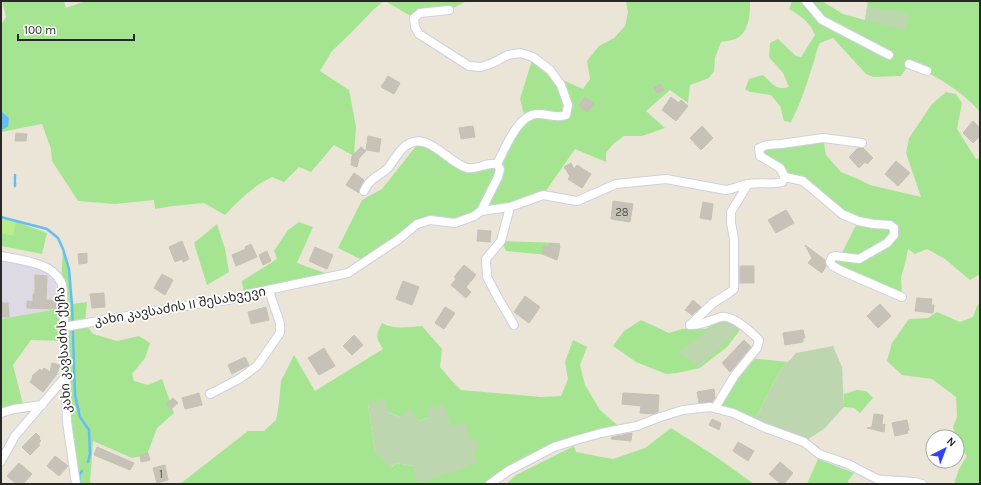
<svg xmlns="http://www.w3.org/2000/svg" width="981" height="485" viewBox="0 0 981 485" font-family="Karla,'Noto Sans Georgian',sans-serif">
<style>
.industrial{fill:#dddae3}
.green{fill:#a5e592;fill-rule:evenodd}
.cemetery{fill:#bed6af}
.pitch{fill:#baed8d}
.water{fill:#65bef3}
.lines{fill:none;stroke-linecap:round;stroke-linejoin:round}
.stream{stroke:#65bef3;stroke-width:2.5}
.building{fill:#c6c2b8;stroke:#c6c1b2}
.minor-casing{stroke:#cecfe2;stroke-width:10}
.minor{stroke:#fff;stroke-width:8}
.labels{text-anchor:middle;dominant-baseline:central;stroke-width:3.5;stroke-linejoin:round;paint-order:stroke}
.number-label{font-size:11px;fill:#504e4c}
.street-label{font-size:13px;fill:#282828;stroke:#fff}
</style>
<rect width="100%" height="100%" fill="#ebe5d8"/>
<path class="industrial" d="M1,256L52,271L61,282L63,308L1,319Z"/>
<g class="green">
<path d="M2,1H64L66,8L85,1H384L374,9L352,32L332,51L320,71L349,90L356,127L354,156L334,145L311,172L299,167L284,182L272,177C253,186 239,200 225,215L204,203L173,206L155,209L154,200L115,204L78,201L52,161L51,149L42,124L1,132V25L6,17Z"/>
<path d="M385,1H467L449,10L414,18Z"/>
<path d="M626,1H750C750,12 750,29 739,37C735,40 726,41 721,42L715,58L714,71L709,78L690,85L688,103L670,90L646,111L665,128L642,136H624L613,144L606,153V162L575,149L543,195L481,211L455,223L430,220L366,262L338,248L362,200L382,189L420,141L468,168L497,164L525,119L520,99L533,57L556,77L583,89L590,79L587,61L599,46L614,38L625,26L628,12Z"/>
<path d="M792,1H822L843,14L865,20L868,1H980V112C961,90 935,75 909,64L901,76L873,77L866,74L833,38L820,43C816,51 816,56 813,64C807,83 801,103 791,122L784,121L780,106L771,95L750,92L745,89L749,79L763,75C772,83 776,91 789,87L783,73L769,57L770,43L778,39L796,56L801,57L815,35C810,22 801,16 789,9Z"/>
<path d="M946,92L956,94L962,103L957,129L976,159L980,158V274L970,280L945,259L927,249L915,254L908,249L906,260L901,278L902,297L830,262L840,257L858,221L803,181L785,177L759,148L823,138L826,155L841,172L858,179L870,185L921,197L906,153L909,138L932,104Z"/>
<path d="M1,218L17,222L47,233L42,254L1,246Z"/>
<path d="M299,222L313,227L297,263L333,276L244,295L242,281L277,259L274,251L288,230Z"/>
<path d="M217,224L225,249L229,272L207,285L194,243Z"/>
<path d="M501,241L560,243L559,256L506,251Z"/>
<path d="M63,249L69,269L72,304L87,302L85,323L93,334L117,341L139,336L150,343L145,358L132,374L134,381L148,385L162,379L174,413L157,428L147,455L132,458L93,441L90,484H76L65,341L31,340L13,365L24,408L4,412L1,403V319L63,308L61,282Z"/>
<path d="M980,303V484H954L959,469L967,456L960,448L953,427L957,417L956,397L932,379L902,375L887,361L892,343L909,319L928,318L937,312L960,322L973,317L977,306Z"/>
<path d="M721,319L740,330L727,347L700,368L677,373L666,374L636,362L613,346L624,331L641,320L669,333L682,329H706Z"/>
<path d="M382,323C395,330 408,327 422,326L442,349L440,367L451,380L461,390L541,397L561,396L568,379L565,362L573,340L587,347L580,365L585,385L600,410L622,429L576,440L490,484H180L248,431H264L276,420L279,403L281,381L294,355L315,391L383,349C376,337 375,336 382,323ZM368,404L400,417L419,421L429,417L451,426L470,439L466,468L413,466L396,463L392,467L375,452Z"/>
<path d="M750,358L788,362L779,372L753,423L715,408Z"/>
<path d="M857,390L866,391L873,398L860,413L854,408L844,407V394Z"/>
<path d="M671,428L715,456L754,484H506L516,475L574,446L576,452L613,459L645,448Z"/>
<path d="M818,459L854,473L848,481L849,484H807Z"/>
</g>
<g class="cemetery">
<path d="M867,7L909,14L905,30L865,20Z"/>
<path d="M723,319L740,328L699,367L679,352Z"/>
<path d="M833,346L842,367L844,407L824,429L804,442L753,423L779,372L796,353Z"/>
<path d="M384,398L389,413L400,417L410,408L419,421L429,417L428,409L444,404L451,426L466,423L470,439H477L478,449L474,450L477,463L466,466V468L418,483L413,466L396,463L391,467L375,452L368,404Z"/>
</g>
<path class="pitch" d="M1,219L16,222L13,236L1,233Z"/>
<path class="water" d="M1,111L9,118L8,127L1,130Z"/>
<g class="lines">
<g class="stream">
<path d="M15,180V175"/>
<path d="M15,186V182"/>
<path d="M1,217L47,229L58,238L63,249L69,269L72,305L75,395L80,417L89,430L90,454L88,462"/>
<path d="M80,484L79,475L82,471"/>
</g>
</g>
<g class="building">
<path d="M388,76L400,83L394,94L381,87Z"/>
<path d="M660,84L664,90L657,93L654,88Z"/>
<path d="M585,97L594,104L587,112L579,105Z"/>
<path d="M671,97L679,103L681,100L688,106L676,121L662,110Z"/>
<path d="M973,121L980,128V136L973,143L963,133Z"/>
<path d="M473,126L475,137L461,139L459,128Z"/>
<path d="M702,126L713,138L701,150L690,138Z"/>
<path d="M16,133L27,134L26,141H15Z"/>
<path d="M368,136L381,139L379,152L366,150Z"/>
<path d="M361,147L366,151L359,158L357,167L351,165L352,156Z"/>
<path d="M858,148H863L873,158L867,164L865,162L859,168L849,157Z"/>
<path d="M896,161L910,173L898,186L885,174Z"/>
<path d="M571,163L574,169L577,165L591,174L582,188L568,179L570,176L564,167Z"/>
<path d="M354,173L364,180L359,189V193L346,185Z"/>
<path d="M613,201L633,204L630,222L611,219Z"/>
<path d="M703,202L713,204L711,220L700,218Z"/>
<path d="M786,210L794,223L776,233L768,220Z"/>
<path d="M478,230L491,231L490,242L477,241Z"/>
<path d="M182,241L189,259L183,262L182,259L175,262L169,247Z"/>
<path d="M550,243L560,246L557,260L542,254L544,246L548,247Z"/>
<path d="M251,244L257,257L236,266L232,255L246,249L245,247Z"/>
<path d="M805,245L825,260L826,266L822,273L808,263L812,258Z"/>
<path d="M315,247L333,255L327,269L309,261Z"/>
<path d="M267,251L271,261L263,265L259,255Z"/>
<path d="M87,253V263L79,264L78,254Z"/>
<path d="M464,265L476,275L466,287L471,292L466,298L451,285L456,279L454,277Z"/>
<rect x="740" y="266" width="14" height="17"/>
<path d="M162,274L173,280L165,295L154,288Z"/>
<path d="M35,275L47,276L46,300L56,301V309L27,308V301L33,302V294H35Z"/>
<path d="M403,281L419,287L412,305L396,299Z"/>
<path d="M104,293L105,307L92,308L90,294Z"/>
<path d="M525,296L540,307L529,323L514,312Z"/>
<path d="M917,298L932,299L931,305H934L933,313L915,311Z"/>
<path d="M693,300L701,307L692,315L685,310Z"/>
<path d="M1,303H8L9,317H1Z"/>
<path d="M880,304L891,316L878,328L867,316Z"/>
<path d="M266,307L269,320L251,324L248,312Z"/>
<path d="M445,307L455,313L444,329L435,323Z"/>
<path d="M803,330L805,338H803V342L785,345L783,333Z"/>
<path d="M354,335L363,345L352,355L343,346Z"/>
<path d="M744,340L751,347L730,372L722,363Z"/>
<path d="M324,348L335,366L319,375L308,358Z"/>
<path d="M245,357L249,365L232,374L228,365Z"/>
<path d="M52,363L60,365L57,374L43,392L30,382L33,377L32,376L40,369L42,371L44,368L50,372Z"/>
<path d="M714,389L715,398L712,402L699,403L697,392Z"/>
<path d="M199,393L202,405L185,409L182,398Z"/>
<path d="M623,393L659,395L658,412L653,414L640,413L641,406L622,404Z"/>
<path d="M173,398L178,403L171,409L166,404Z"/>
<path d="M874,414L883,415L882,425L885,424L884,432L867,428L872,427Z"/>
<path d="M712,419L721,423L719,430L709,425Z"/>
<path d="M907,420L909,430L907,431L908,433L895,436L892,423Z"/>
<path d="M36,433L40,437L39,439L41,441L38,444L40,445L30,455L22,447Z"/>
<path d="M632,433L631,441L611,439L612,437Z"/>
<path d="M738,442L754,451L748,461L733,451Z"/>
<path d="M97,447L134,463L130,470L94,455Z"/>
<path d="M148,453L150,460L141,462L140,455Z"/>
<path d="M55,456L68,466L59,476L47,466Z"/>
<path d="M938,461H954L945,469Z"/>
<path d="M780,462L793,473L784,484H781L769,474Z"/>
<path d="M19,463L32,474L23,484H16L7,476Z"/>
<path d="M165,465L168,480L157,483L153,468Z"/>
</g>
<g class="lines">
<g class="minor-casing">
<g id="minor">
<path d="M806,1L822,20L889,55"/>
<path d="M449,10L420,13L414,18L415,27L419,34L469,66L481,67L493,63L508,55L520,53L533,57L550,70L561,85L568,105L566,115C554,119 547,113 536,114C517,116 505,149 497,164"/>
<path d="M909,64L927,71"/>
<path d="M785,177L803,181L842,214L858,221L874,224L890,225L894,228V235L887,243L859,259L835,256L832,257L830,262L833,266L842,271L902,297"/>
<path d="M364,191C366,187 368,183 371,181C376,176 383,173 388,168C393,162 397,154 403,148C426,127 446,162 467,168C477,170 487,162 497,164"/>
<path d="M510,207L501,241L486,259L487,277L497,296L514,325"/>
<path d="M481,211L498,177L500,169L497,164"/>
<path d="M1,256C19,260 52,262 61,282C63,286 63,291 63,295L67,422L76,484"/>
<path d="M690,325L713,303L729,293L734,289V239L731,223V212L748,184"/>
<path d="M690,325C702,326 710,320 721,317C733,315 751,332 759,340L757,348L735,375L715,408"/>
<path d="M64,327L202,303L229,300L244,295L348,273L399,239L417,224L430,220L455,223L474,216L481,211L510,207L543,195L577,201L616,184L666,179L726,190C734,189 741,185 748,184C760,182 771,185 782,182L785,177L780,168L760,156L759,148L767,145L781,144L823,138L862,143"/>
<path d="M210,394L239,379L257,366L280,333V323L269,291"/>
<path d="M1,413L14,409L42,405"/>
<path d="M1,461L15,436L66,376"/>
<path d="M490,484L508,471L554,447L576,440L601,433L637,426L660,417L683,410L710,407L733,413L763,427L804,442L819,454L848,464L877,479L884,480L914,482L922,484"/>
</g>
</g>
<use href="#minor" class="minor"/>
</g>
<g class="labels">
<g class="number-label">
<text x="622" y="212">28</text>
<text x="161" y="474">1</text>
</g>
<g class="street-label">
<text transform="translate(180 306) rotate(-10)">კახი კავსაძის II შესახვევი</text>
<text transform="translate(63 350) rotate(-93)">კახი კავსაძის ქუჩა</text>
</g>
</g>
<rect width="981" height="485" fill="none" stroke="#282828" stroke-width="4"/>
<g transform="translate(945 449) rotate(42)"><circle r="19" fill="#ffffff" stroke="#a9a9a9"/>
<path d="M0-3L7 15L0 10L-7 15Z" fill="#3142ff"/>
<text y="-6" font-size="11" font-weight="bold" text-anchor="middle" fill="#282828">N</text>
</g>
<path d="M18 34v6h116v-6" fill="none" stroke="#282828" stroke-width="2"/>
<text x="24" y="34" font-size="12" fill="#282828" stroke="#ffffff" stroke-width="3" paint-order="stroke">100 m</text>
</svg>
